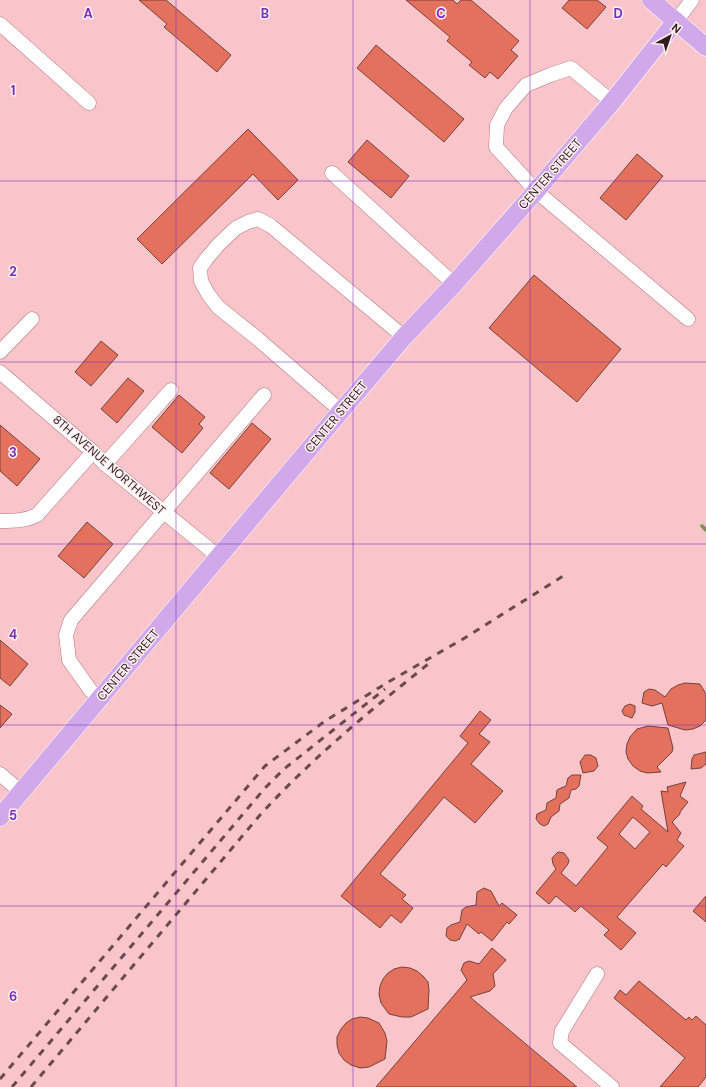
<svg xmlns="http://www.w3.org/2000/svg" width="706" height="1087" viewBox="0 0 706 1087" font-family="'DM Sans',sans-serif">
<style>
.lines{fill:none;stroke-linecap:round;stroke-linejoin:round}
.stream{stroke:#76934a;stroke-width:3.5}
.building{fill:#e3715e;stroke:#774238;fill-rule:evenodd}
.minor-casing{stroke:#b2767e;stroke-width:15}
.major-casing{stroke:#fff;stroke-width:19}
.minor{stroke:#fff;stroke-width:14}
.major{stroke:#d1a9ea;stroke-width:18}
.rail{stroke:#6a4a4d;stroke-width:3;stroke-dasharray:7 7;stroke-linecap:butt}
.grid{fill:none;stroke:#7b2cbf;stroke-width:1;stroke-opacity:0.55}
.labels{text-anchor:middle;dominant-baseline:central;stroke-width:3;stroke-linejoin:round;paint-order:stroke}
.street-label{font-size:12px;fill:#321a1d;stroke:#fff1f2}
.grid-label{font-size:13px;text-anchor:middle;font-weight:bold;fill:#7b2cbf;stroke:#fff1f2;stroke-width:3;stroke-linejoin:round;paint-order:stroke}
</style>
<rect width="100%" height="100%" fill="#f9c4ca"/>
<g class="lines">
<path class="stream" d="M702,526L706,530"/>
</g>
<g class="building">
<path d="M139,0H166L231,55L217,72L164,27L167,24Z"/>
<path d="M406,0H453L457,4L461,0H471L519,41L511,50L518,56L498,79L490,72L485,78L469,65L472,62L447,41L450,37Z"/>
<path d="M569,0H597L606,7L587,29L562,8Z"/>
<path d="M376,45L464,119L444,142L357,68Z"/>
<path d="M248,129L298,180L278,200L253,174L162,264L137,239Z"/>
<path d="M367,140L409,176L391,198L348,162Z"/>
<path d="M637,154L663,176L626,220L600,198Z"/>
<path d="M534,275L621,349L577,402L489,328Z"/>
<path d="M101,341L118,355L91,386L75,372Z"/>
<path d="M128,378L144,391L117,423L101,409Z"/>
<path d="M179,395L205,417L199,424L203,428L182,453L152,427Z"/>
<path d="M252,423L271,439L229,489L210,473Z"/>
<path d="M0,425L40,459L17,486L0,471Z"/>
<path d="M87,522L113,544L84,578L58,556Z"/>
<path d="M0,640L28,664L10,686L0,678Z"/>
<path d="M685,683L700,684L706,694V720L700,726L693,729L685,730L668,725L662,703L652,706L642,703L644,692L649,689L655,690L665,697L671,689L678,685Z"/>
<path d="M630,704L635,706V712L632,718L624,715L622,711L625,706Z"/>
<path d="M0,705L12,714L0,728Z"/>
<path d="M480,711L491,720L479,734L490,742L471,764L503,791L475,823L444,797L380,874L406,895L402,899L413,908L401,923L391,915L380,928L341,896L468,743L460,736Z"/>
<path d="M648,726L668,728L673,748L672,752L657,767L661,772L647,773L640,771L633,766L628,759L626,752L627,744L630,737L637,729Z"/>
<path d="M706,752V764L701,768L691,769L692,759L694,755Z"/>
<path d="M585,755H591L596,758L598,766L594,771L583,773L580,762Z"/>
<path d="M572,775H581L579,786L576,789L571,790L569,798L560,804L559,811L551,817L548,824L544,826L540,824L536,819L537,814L546,810L547,803L556,798L557,790L561,788L566,786L568,778Z"/>
<path d="M686,782L680,796L688,802L680,812V814L672,822L681,833L677,840L684,846L666,867L663,864L617,917L636,933L621,950L604,935L609,930L581,906L575,912L556,896L549,904L536,893L556,869L553,864L552,858L558,852L564,853L569,860L568,864L561,873L576,886L608,847L597,838L632,796L643,806L641,809L668,832L661,791L668,792L667,787ZM633,817L650,832L635,849L619,834Z"/>
<path d="M484,888L491,891L499,906L502,903L517,915L509,924L507,922L492,941L481,932L479,934L467,924L459,940V939L456,941L450,940L446,936L447,928L451,925L460,922L462,910L466,907L476,905L477,892Z"/>
<path d="M706,896V922L693,911Z"/>
<path d="M492,948L506,960L493,974L495,986L490,991L470,997L577,1087H376L467,980L461,970L464,963L469,961L479,964Z"/>
<path d="M402,967L410,968L417,971L423,976L428,982L429,990L428,1009L411,1017H402L389,1014L381,1003L379,994L380,986L383,979L388,973L394,969Z"/>
<path d="M639,981L686,1020L689,1017L692,1020L696,1016L706,1025V1077L698,1087H660L685,1058L614,998L620,990L626,995Z"/>
<path d="M360,1017L368,1018L379,1023L385,1033L387,1041L385,1059L369,1067L360,1068L351,1065L344,1060L339,1053L337,1045V1037L341,1029L346,1023L352,1019Z"/>
</g>
<g class="lines">
<g class="minor-casing">
<g id="minor">
<path d="M676,21L692,0"/>
<path d="M0,24L89,103"/>
<path d="M612,102L571,68L550,75L526,85L506,108L497,125L496,147L536,191L688,319"/>
<path d="M332,173L454,284"/>
<path d="M0,352L32,319"/>
<path d="M0,372L93,452L105,464L219,557"/>
<path d="M341,411L258,339L218,307L208,294L201,281L200,268L207,258L219,244L236,228L248,222L258,219L271,226L404,337"/>
<path d="M105,464L171,390"/>
<path d="M0,521C14,521 25,521 37,515L93,452"/>
<path d="M100,698L91,691L69,660L66,635L71,620L264,395"/>
<path d="M0,774L21,792"/>
<path d="M597,974L562,1031L560,1043L612,1087"/>
</g>
</g>
<g class="major-casing">
<g id="major">
<path d="M651,0L706,47"/>
<path d="M0,817L341,411L404,337L454,284L536,191L612,102L676,21"/>
</g>
</g>
<use href="#minor" class="minor"/>
<use href="#major" class="major"/>
<g class="rail">
<path d="M0,1079L265,766L325,721L390,681L463,639L568,573"/>
<path d="M12,1087L265,788L284,769L385,689"/>
<path d="M31,1087L260,815C312,758 372,709 432,661"/>
</g>
</g>
<path class="grid" d="M176,0V1087M353,0V1087M530,0V1087M0,181H706M0,362H706M0,544H706M0,725H706M0,906H706"/>
<g class="labels">
<g class="street-label">
<text transform="translate(550 174) rotate(-49)">CENTER STREET</text>
<text transform="translate(336 417) rotate(-50)">CENTER STREET</text>
<text transform="translate(109 465) rotate(41)">8TH AVENUE NORTHWEST</text>
<text transform="translate(128 665) rotate(-50)">CENTER STREET</text>
</g>
</g>
<g class="grid-label">
<text x="88" y="18">A</text>
<text x="265" y="18">B</text>
<text x="441" y="18">C</text>
<text x="618" y="18">D</text>
<text x="13" y="95">1</text>
<text x="13" y="276">2</text>
<text x="13" y="457">3</text>
<text x="13" y="639">4</text>
<text x="13" y="820">5</text>
<text x="13" y="1001">6</text>
</g>
<g transform="translate(670 36) rotate(40)" stroke="#fff1f2" stroke-width="3" paint-order="stroke">
<path d="M0-3L7 15L0 10L-7 15Z" fill="#321a1d"/>
<text y="-6" font-size="11" font-weight="bold" text-anchor="middle" fill="#321a1d">N</text>
</g>
</svg>
